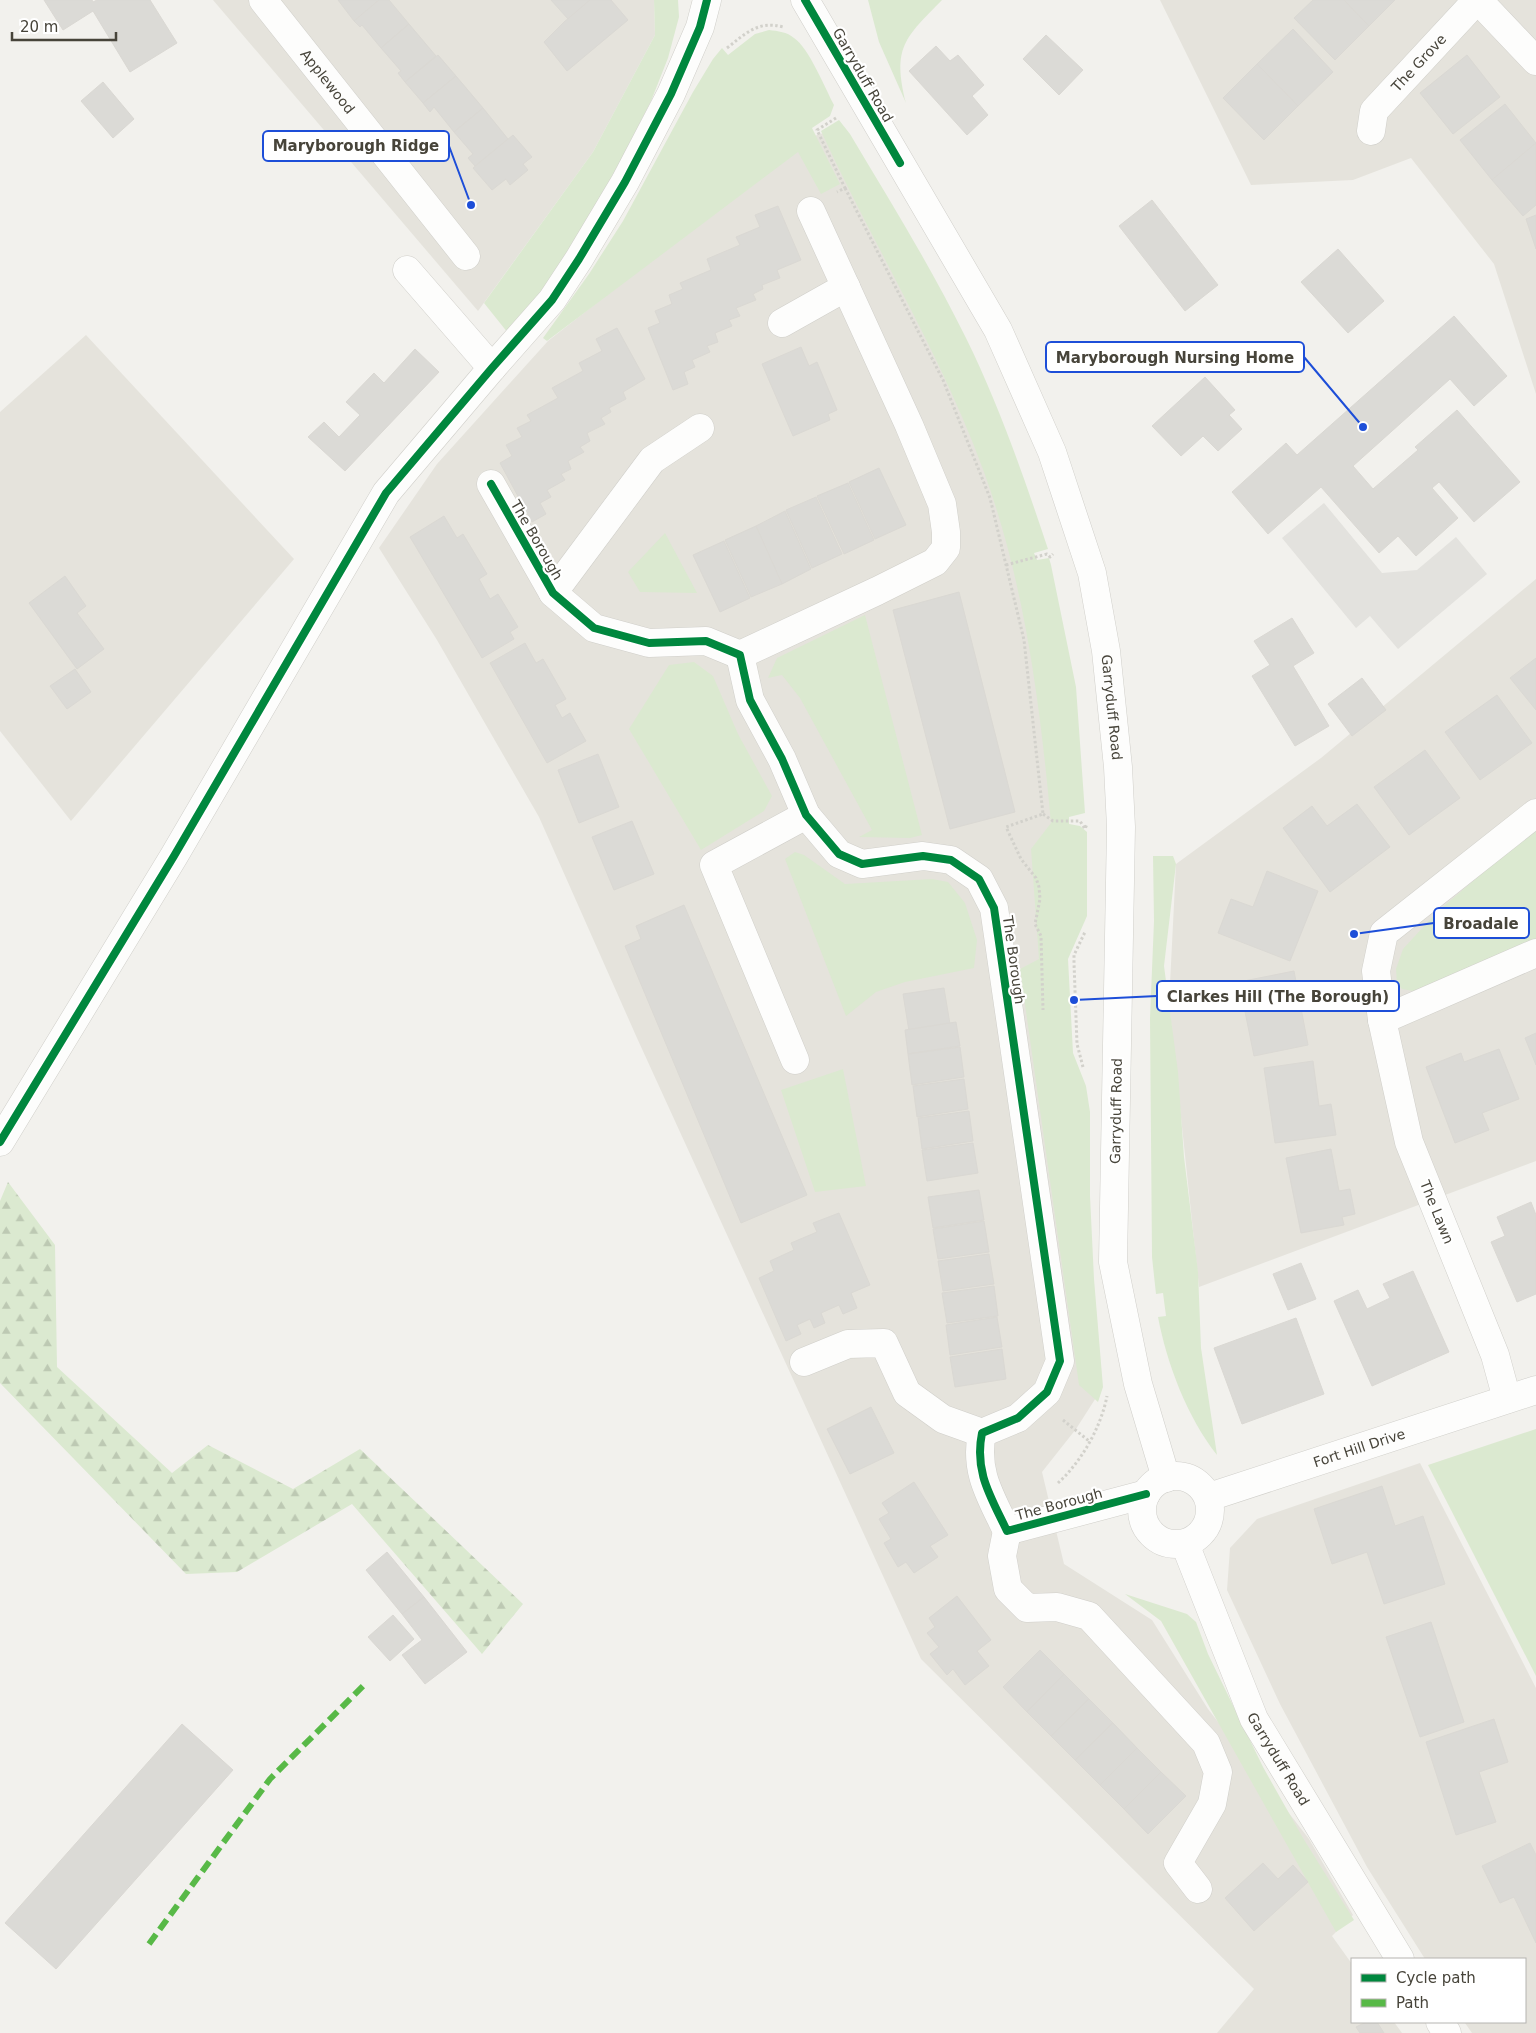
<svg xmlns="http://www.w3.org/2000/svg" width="1536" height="2033" viewBox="0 0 1536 2033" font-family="'DejaVu Sans',sans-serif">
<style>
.residential{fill:#e5e3dc}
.grass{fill:#dbe9d0}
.forest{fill:url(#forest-firs)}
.parking{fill:#e3e2de}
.building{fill:#dbdad6;stroke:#dad8d3}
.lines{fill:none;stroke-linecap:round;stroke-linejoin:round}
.minor-casing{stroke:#d0cfca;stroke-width:29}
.path{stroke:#d2d1cb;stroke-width:3;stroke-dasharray:2.5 2.5;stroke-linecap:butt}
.minor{stroke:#fdfdfc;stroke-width:28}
.quiet{stroke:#58b947;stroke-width:6;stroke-dasharray:12 6;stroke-linecap:butt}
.cycleway-casing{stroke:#fff;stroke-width:11}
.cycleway{stroke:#00873e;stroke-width:8}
.labels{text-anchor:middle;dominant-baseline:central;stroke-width:4.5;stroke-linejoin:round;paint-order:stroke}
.street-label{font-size:14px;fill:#47443a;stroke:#fff}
.leader{fill:none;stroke:#1d4ed8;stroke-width:2}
.callout-dot{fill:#1d4ed8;stroke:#fff;stroke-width:2}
.callout{fill:#fff;stroke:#1d4ed8;stroke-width:2}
.callout-label{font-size:15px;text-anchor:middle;font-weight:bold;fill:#47443a}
</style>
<defs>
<pattern id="forest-firs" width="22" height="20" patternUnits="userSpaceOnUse" patternTransform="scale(1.25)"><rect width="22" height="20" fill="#dbe9d0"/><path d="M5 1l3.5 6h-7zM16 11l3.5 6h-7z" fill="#bdc9b3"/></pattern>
</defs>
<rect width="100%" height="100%" fill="#f2f1ed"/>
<g class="residential">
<path d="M213,0H654L655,35L593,152L478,311Z"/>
<path d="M1160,0H1536V394L1494,264L1411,158L1353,180L1251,185Z"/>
<path d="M836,129L955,367L1053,646L1054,1001L1099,1393L1076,1429L1042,1472L1064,1564L1152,1620L1208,1709L1309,1839L1353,1915L1332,1936L1352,1964V2022H1394L1402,2033H1217L1254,1989L921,1659L637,1038L539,817L437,640L379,548L437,464L548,341L808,138Z"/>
<path d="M86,335L294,559L71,821L0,731V412Z"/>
<path d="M1536,579V1161L1199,1287L1169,1004L1176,864L1321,758Z"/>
<path d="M1420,1463L1536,1688V2033H1472L1465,2023L1464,2022H1525V1959H1425L1367,1867L1280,1704L1227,1590L1230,1548L1257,1519Z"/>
</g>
<g class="grass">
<path d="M654,0H678L679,17L668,58L651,101L622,158L585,225L570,260L508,333L484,303L593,152L655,35Z"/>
<path d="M868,0H942C905,38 892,47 906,103L879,42Z"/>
<path d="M769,30C778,31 787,32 794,38C809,48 825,88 834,105L830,116L812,128L840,184L821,194L798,152L547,341L543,338L589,274L623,221L693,92L713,59L722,48L728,55L755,34Z"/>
<path d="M839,120L850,134C890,201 931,267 966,338C999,405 1024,477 1048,549L1034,553L1037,560L1049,558L1051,565L1076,687L1085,813L1069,817V824L1080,826L1087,832V916L1068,959L1073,1053L1086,1086L1090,1112V1196L1094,1279L1103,1387L1098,1402L1079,1385L1020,969L1039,959L1031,849L1051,823C1040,704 1025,585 984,472C941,353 873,245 821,131Z"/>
<path d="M665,533L697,593L640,592L628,572Z"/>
<path d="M865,615L922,835L910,838L859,837L872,830L800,698L782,675L768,678L777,658Z"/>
<path d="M694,662L713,676L738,734L772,796L764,811L701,850L629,729L669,665Z"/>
<path d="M1536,827V940L1419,992L1402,989L1397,983L1396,969L1403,949L1437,912Z"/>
<path d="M795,852L804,855L845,884L932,879L948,882L965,903L977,940L974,968L905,982L876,992L846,1016L785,859Z"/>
<path d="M1153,856H1173L1176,864L1164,966L1178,1072L1184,1157L1198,1272L1201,1348L1217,1455C1187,1417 1167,1364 1158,1317L1166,1316L1163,1293L1156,1294L1152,1257L1150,1018L1154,921Z"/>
<path d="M843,1069L866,1186L815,1192L781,1090Z"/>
<path d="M1536,1429V1676L1428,1465Z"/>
<path d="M1125,1594L1187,1614L1196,1622L1208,1654L1263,1767L1303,1838L1354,1920L1336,1932L1161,1621Z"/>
</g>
<path class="forest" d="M8,1182L55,1245L57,1367L172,1473L208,1445L293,1489L360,1449L523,1604L482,1654L352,1504L237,1572L186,1574L0,1383V1201Z"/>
<path class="parking" d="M1324,503L1382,573L1417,570L1456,537L1487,574L1398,649L1370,616L1356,628L1282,538Z"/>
<g class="building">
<path d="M44,0H92L93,2L97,0H150L177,43L130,72L93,11L63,30Z"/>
<path d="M338,0H379L354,21Z"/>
<path d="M379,0H389L409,24L381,48L362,25L360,27L354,21Z"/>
<path d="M551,0H590L568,19Z"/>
<path d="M590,0H611L628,20L567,71L544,42L564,22Z"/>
<path d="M1313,0H1344L1369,26L1335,60L1294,18Z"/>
<path d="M1344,0H1395L1369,26Z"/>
<path d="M409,24L436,56L405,82L398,73L401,71L381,48Z"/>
<path d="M1293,29L1333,72L1298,106L1257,64Z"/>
<path d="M1046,35L1083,70L1059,95L1023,59Z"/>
<path d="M936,46L950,61L958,55L984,85L972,96L988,115L967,135L909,71Z"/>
<path d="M438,55L456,76L423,103L405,82Z"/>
<path d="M1467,55L1500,97L1453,134L1420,93Z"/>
<path d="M1257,64L1298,106L1264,140L1223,98Z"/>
<path d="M456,76L483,108L454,132L434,107L430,112L423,103Z"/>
<path d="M103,82L134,119L113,138L81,101Z"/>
<path d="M1505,104L1536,143L1492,180L1460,140Z"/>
<path d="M483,108L508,139L475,166L468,158L473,154L454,132Z"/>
<path d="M513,135L532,157L523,164L528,170L510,185L506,179L492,190L473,168Z"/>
<path d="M1536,143V205L1523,216L1492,180Z"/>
<path d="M1152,200L1218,285L1185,311L1119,226Z"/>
<path d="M778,206L801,260L777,270L780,278L762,285L763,289L753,294L756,300L736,308L740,316L729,320L732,326L715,333L718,342L707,346L710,352L692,360L695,367L684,372L688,384L673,390L648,328L660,323L655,311L672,304L669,295L683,289L680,283L711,270L707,259L740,245L736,237L760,227L755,215Z"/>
<path d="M1536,215V249L1526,219Z"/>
<path d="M1338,249L1384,301L1348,333L1301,282Z"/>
<path d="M1454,316L1507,376L1474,406L1450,379L1353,466L1373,489L1418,450L1415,447L1457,410L1520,482L1474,522L1439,482L1432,488L1458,518L1416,556L1398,536L1379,553L1321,487L1268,534L1232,492L1286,443L1297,455Z"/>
<path d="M617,328L645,379L623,392L626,399L609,408L611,412L601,418L605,424L587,433L590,441L580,447L584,452L568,461L571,469L561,474L565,480L547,490L551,497L540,503L546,514L532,522L500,463L512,456L506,445L522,437L517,428L531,421L527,415L558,398L552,388L583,371L579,363L602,351L596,339Z"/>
<path d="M801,347L809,366L817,362L837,410L828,414L830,420L793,436L762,364Z"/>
<path d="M415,349L439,372L345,471L308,437L324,422L339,437L360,415L346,402L374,373L384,383Z"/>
<path d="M1205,377L1235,410L1229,415L1242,429L1218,451L1203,436L1181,456L1152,426Z"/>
<path d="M879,468L906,525L875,539L849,482Z"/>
<path d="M848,483L874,540L844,554L817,496Z"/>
<path d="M816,497L842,554L812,568L786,510Z"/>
<path d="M785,511L811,569L782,584L756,526Z"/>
<path d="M444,516L457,538L463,534L487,574L479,579L490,599L498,594L518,627L510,632L514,639L482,658L410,537Z"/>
<path d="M756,526L782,584L751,597L725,540Z"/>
<path d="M724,541L750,598L720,612L693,555Z"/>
<path d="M65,576L86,606L77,613L104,649L77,669L29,603Z"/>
<path d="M959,592L1015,812L950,829L893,610Z"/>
<path d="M1292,618L1314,653L1293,666L1329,726L1295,746L1252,676L1270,665L1254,641Z"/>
<path d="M525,643L536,663L543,659L566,699L555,705L562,718L570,713L586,741L547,763L490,663Z"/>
<path d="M1536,658V710L1510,678Z"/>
<path d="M75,669L91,692L67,709L50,686Z"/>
<path d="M1362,678L1386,710L1352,736L1328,704Z"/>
<path d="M1497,695L1532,743L1480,780L1445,732Z"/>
<path d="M1425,750L1460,798L1409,835L1374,787Z"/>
<path d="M598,754L619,807L579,823L558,770Z"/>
<path d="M1357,804L1390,847L1330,892L1283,828L1312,806L1327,826Z"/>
<path d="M632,821L654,874L614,890L592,837Z"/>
<path d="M1267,871L1318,891L1290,961L1218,933L1231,899L1253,907Z"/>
<path d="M684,905L807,1195L741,1223L625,946L641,939L636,926Z"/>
<path d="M1294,971L1308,1045L1254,1056L1239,982Z"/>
<path d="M944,988L950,1024L909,1031L903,994Z"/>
<path d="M956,1022L960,1046L908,1054L905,1030Z"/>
<path d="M1536,1033V1065L1525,1038Z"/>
<path d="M960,1047L964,1077L912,1085L908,1054Z"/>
<path d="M1499,1049L1519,1099L1482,1113L1489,1130L1455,1143L1426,1067L1461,1053L1464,1062Z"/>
<path d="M1313,1061L1319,1106L1331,1104L1336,1135L1275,1143L1264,1068Z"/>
<path d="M964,1079L968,1109L917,1117L913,1086Z"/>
<path d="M969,1111L973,1141L922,1149L918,1118Z"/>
<path d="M973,1143L978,1173L927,1181L922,1150Z"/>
<path d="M1331,1149L1339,1191L1350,1189L1355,1214L1342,1217L1344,1225L1301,1233L1286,1158Z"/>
<path d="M979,1190L984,1220L933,1228L928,1197Z"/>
<path d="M1531,1202L1536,1215V1294L1517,1302L1491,1242L1505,1236L1497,1217Z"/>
<path d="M839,1213L870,1285L851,1293L857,1308L843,1314L839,1305L821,1313L825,1323L814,1328L810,1319L797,1325L801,1334L786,1341L759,1278L774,1271L770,1261L794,1250L791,1243L817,1232L813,1223Z"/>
<path d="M984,1221L989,1252L938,1259L933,1229Z"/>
<path d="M989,1254L994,1284L943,1291L938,1261Z"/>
<path d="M1301,1263L1316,1299L1288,1310L1273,1274Z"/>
<path d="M1413,1271L1449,1352L1372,1386L1334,1301L1358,1290L1367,1309L1390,1298L1383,1284Z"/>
<path d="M994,1286L998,1316L947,1323L942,1293Z"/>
<path d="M997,1317L1002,1347L950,1355L946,1325Z"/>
<path d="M1296,1318L1324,1394L1242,1424L1214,1348Z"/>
<path d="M1002,1349L1006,1379L955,1387L950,1357Z"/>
<path d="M871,1407L894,1453L850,1474L827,1429Z"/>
<path d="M914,1482L948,1535L930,1546L938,1557L914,1573L906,1562L898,1567L884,1543L891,1539L879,1519L889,1513L882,1503Z"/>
<path d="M1382,1486L1395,1526L1423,1516L1445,1584L1384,1604L1367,1552L1332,1564L1314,1509Z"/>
<path d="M387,1552L424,1597L402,1614L366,1570Z"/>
<path d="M957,1596L991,1640L977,1651L989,1666L965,1685L953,1669L947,1675L930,1654L939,1647L927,1633L935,1627L929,1618Z"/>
<path d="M424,1597L467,1652L425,1684L402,1655L422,1640L402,1614Z"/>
<path d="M393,1615L414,1639L390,1661L368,1637Z"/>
<path d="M1431,1622L1464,1722L1420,1737L1386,1637Z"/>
<path d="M1040,1650L1064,1674L1027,1712L1003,1687Z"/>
<path d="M1064,1674L1089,1699L1051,1736L1027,1712Z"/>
<path d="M1089,1699L1113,1723L1075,1760L1051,1736Z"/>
<path d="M1494,1719L1508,1762L1479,1772L1496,1822L1456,1835L1426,1742Z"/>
<path d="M1113,1723L1137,1748L1100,1785L1075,1760Z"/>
<path d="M182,1724L233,1770L56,1969L5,1923Z"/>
<path d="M1137,1748L1161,1772L1124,1809L1100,1785Z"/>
<path d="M1161,1772L1186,1796L1148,1834L1124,1809Z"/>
<path d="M1530,1843L1536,1855V1943L1514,1897L1500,1903L1482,1866Z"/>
<path d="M1263,1863L1278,1879L1293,1865L1308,1882L1254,1931L1225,1898Z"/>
<path d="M1366,2022H1377L1384,2033H1360L1356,2027Z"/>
</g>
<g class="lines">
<g class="minor-casing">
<g id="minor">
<path id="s1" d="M263,0L466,256"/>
<path id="s2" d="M805,0L998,330L1052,452L1092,573L1106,651L1118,767L1121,827L1113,1262L1138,1384L1166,1478"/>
<path d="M1478,0L1536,61"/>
<path id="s3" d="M1371,131L1374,111L1477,0"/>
<path d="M407,270L492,368"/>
<path d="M782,323L846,287"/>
<path d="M491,484L553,593L594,628L649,643L706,641L740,655L750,700L782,759L806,815L839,854L862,864L923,856L951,860L979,879L994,908L1060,1361L1047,1392L1018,1418L982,1433C974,1472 991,1497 1007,1531L1146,1494"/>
<path d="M553,593L652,460L700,428"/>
<path d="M740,655L877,591L935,562L946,548V532L942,504L909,425L811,211"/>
<path d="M1382,1020L1536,953"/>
<path d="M795,1060L714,865L806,815"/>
<path d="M0,1142L174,856L386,493L492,368L552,300L579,259L625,182L671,94L700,27L707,0"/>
<path d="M804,1362L848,1344L884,1343L907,1393L943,1419L982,1433"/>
<path d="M1507,1399L1495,1355L1409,1142L1382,1020L1376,971L1384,933L1536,813"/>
<circle cx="1176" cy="1510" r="34"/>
<path id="s4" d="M1209,1497L1536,1390"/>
<path d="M1007,1531L1002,1556L1008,1589L1027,1608L1057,1607L1089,1616L1206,1743L1218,1772L1212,1804L1178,1863L1198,1889"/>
<path id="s5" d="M1185,1544L1254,1719L1400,1959"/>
<path d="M1440,2022L1447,2033"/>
</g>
</g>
<g class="path">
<path d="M727,48C745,34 758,20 783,27"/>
<path d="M836,118L817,130L845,188L837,192"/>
<path d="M845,188L943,380L990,498L1024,640L1043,814L1006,827L1021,859L1036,878L1039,887L1040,899L1035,924L1041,936L1043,1010"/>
<path d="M1006,565L1047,554L1050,557L1053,554"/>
<path d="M1043,814L1053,821H1080L1085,829L1087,824"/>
<path d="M1083,1067L1077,1044L1074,963V955L1085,932"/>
<path d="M1063,1420L1089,1441"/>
<path d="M1058,1483C1082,1461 1101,1427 1107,1396"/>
</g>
<use href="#minor" class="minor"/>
<path class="quiet" d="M149,1944L270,1779L367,1682"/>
<g class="cycleway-casing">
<g id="cycleway">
<path d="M805,0L900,163"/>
<path d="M491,484L553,593L594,628L649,643L706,641L740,655L750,700L782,759L806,815L839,854L862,864L923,856L951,860L979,879L994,908L1060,1361L1047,1392L1018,1418L982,1433C974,1472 991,1497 1007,1531L1146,1494"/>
<path d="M0,1142L174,856L386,493L492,368L552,300L579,259L625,182L671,94L700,27L707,0"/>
</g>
</g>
<use href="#cycleway" class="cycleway"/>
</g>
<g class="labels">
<g class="street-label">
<text stroke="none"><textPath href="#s3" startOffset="86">The Grove</textPath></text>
<text transform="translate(863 75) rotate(60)">Garryduff Road</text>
<text stroke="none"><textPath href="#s1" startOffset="104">Applewood</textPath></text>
<text transform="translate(537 540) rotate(60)">The Borough</text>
<text stroke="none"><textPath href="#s2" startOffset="779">Garryduff Road</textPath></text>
<text transform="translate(1014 960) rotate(82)">The Borough</text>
<text transform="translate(1116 1111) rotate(-89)">Garryduff Road</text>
<text transform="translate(1437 1212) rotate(68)">The Lawn</text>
<text stroke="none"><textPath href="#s4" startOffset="158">Fort Hill Drive</textPath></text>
<text transform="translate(1059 1504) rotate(-15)">The Borough</text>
<text stroke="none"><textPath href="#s5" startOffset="235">Garryduff Road</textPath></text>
</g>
</g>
<path class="leader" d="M471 205L449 146M1363 427L1304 357M1354 934L1434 923M1074 1000L1157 996"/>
<g class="callout-dot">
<circle cx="471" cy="205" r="5"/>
<circle cx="1363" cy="427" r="5"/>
<circle cx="1354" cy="934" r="5"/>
<circle cx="1074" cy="1000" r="5"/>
</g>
<g class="callout">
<rect x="263" y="131" width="186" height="30" rx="5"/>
<rect x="1046" y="342" width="258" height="30" rx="5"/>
<rect x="1434" y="908" width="95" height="30" rx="5"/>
<rect x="1157" y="981" width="242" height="30" rx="5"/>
</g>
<g class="callout-label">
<text x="356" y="151">Maryborough Ridge</text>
<text x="1175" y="363">Maryborough Nursing Home</text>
<text x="1481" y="929">Broadale</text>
<text x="1278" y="1002">Clarkes Hill (The Borough)</text>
</g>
<rect x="1351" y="1958" width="175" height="65" fill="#ffffff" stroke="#b5b4b0"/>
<rect x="1361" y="1974" width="25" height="8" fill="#00873e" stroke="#b5b4b0"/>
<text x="1396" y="1983" font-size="15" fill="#47443a">Cycle path</text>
<rect x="1361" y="1999" width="25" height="8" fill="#58b947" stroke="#b5b4b0"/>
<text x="1396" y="2008" font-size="15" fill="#47443a">Path</text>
<path d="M12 32v8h104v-8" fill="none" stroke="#47443a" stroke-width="2.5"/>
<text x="20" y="32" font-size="15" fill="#47443a" stroke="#ffffff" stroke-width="4" paint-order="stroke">20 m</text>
</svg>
